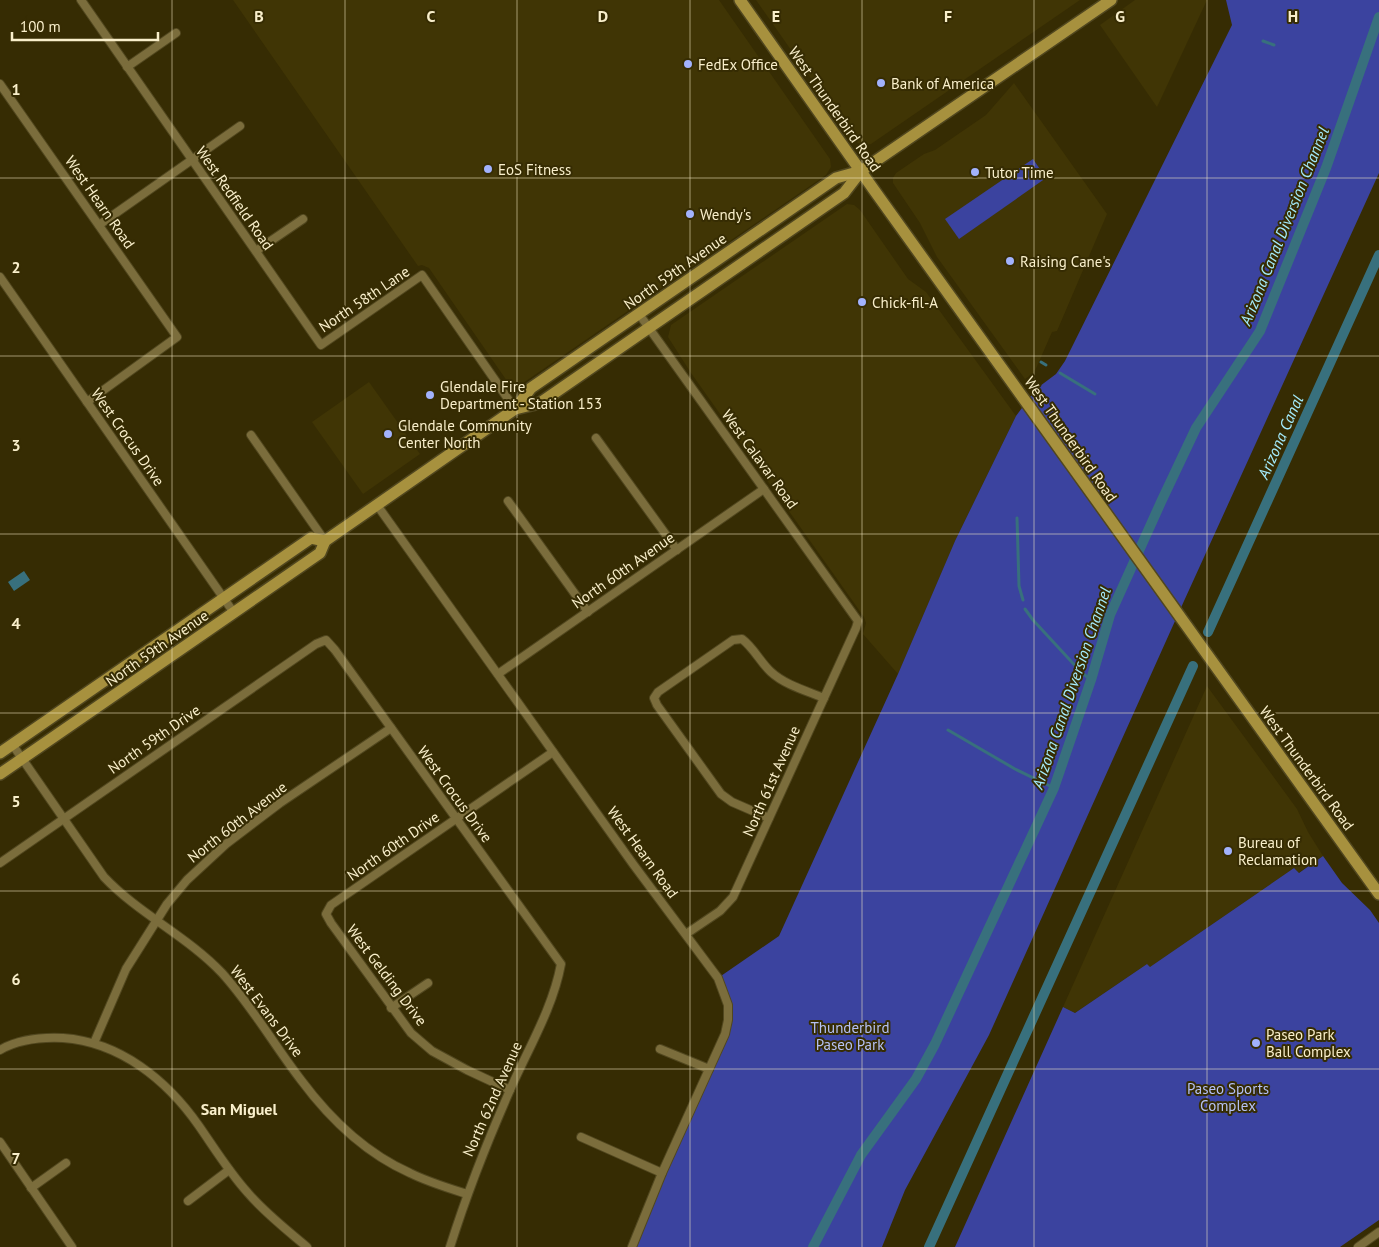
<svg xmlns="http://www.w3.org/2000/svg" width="1379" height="1247" viewBox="0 0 1379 1247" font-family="'PT Sans',sans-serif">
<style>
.built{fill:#403505}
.green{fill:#3b439f}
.water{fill:#38707d}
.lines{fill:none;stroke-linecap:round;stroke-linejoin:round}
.stream{stroke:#38707d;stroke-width:3}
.canal{stroke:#38707d;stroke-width:10}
.street-casing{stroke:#51471f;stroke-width:10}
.secondary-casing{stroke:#51471f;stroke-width:14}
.street{stroke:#7b6d3c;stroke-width:8}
.secondary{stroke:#a7913e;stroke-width:11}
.grid{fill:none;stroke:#f9efcb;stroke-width:1;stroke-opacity:0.55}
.poi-dot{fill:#a2b2fd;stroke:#362c03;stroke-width:2}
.labels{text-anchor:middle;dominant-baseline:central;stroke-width:4;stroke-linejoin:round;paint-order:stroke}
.poi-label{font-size:15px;fill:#f9efcb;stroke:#362c03;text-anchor:start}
.street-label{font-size:15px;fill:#f9efcb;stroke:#362c03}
.park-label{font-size:15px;fill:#b5c1f5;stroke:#362c03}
.water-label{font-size:16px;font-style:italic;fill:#a4ebfc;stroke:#362c03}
.neighbourhood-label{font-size:16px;font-weight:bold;fill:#f9efcb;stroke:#362c03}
.grid-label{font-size:16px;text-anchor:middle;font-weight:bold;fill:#f9efcb;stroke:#362c03;stroke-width:4;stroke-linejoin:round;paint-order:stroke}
</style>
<rect width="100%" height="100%" fill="#362c03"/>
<g class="built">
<path d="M233,0H719L830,159L831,167L826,175L523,383L517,385L511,384L507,381L429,268L422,265L418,266Z"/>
<path d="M756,0H1080L871,144L862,146L854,140Z"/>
<path d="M1135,0H1207L1157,107L1100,25Z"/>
<path d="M1014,83L1107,214L1057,331L1052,332L1034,373L1025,379L937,257L920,223L893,183V178L896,173L924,154L935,150L986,115Z"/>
<path d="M847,204L854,205L860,210L908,279L926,292L1016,416L955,541L898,674L863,634L866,623L864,617L691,373L668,337L671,325Z"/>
<path d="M369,382L420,454L363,494L312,422Z"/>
<path d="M1207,686L1297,809L1308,832L1323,856L1298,873L1294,868L1149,968L1147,964L1075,1013L1063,1007Z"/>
</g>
<g class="green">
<path d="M1226,0H1379V173L1184,601L989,1035L905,1190L882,1247H632L728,1020L718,978L779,936L898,674L955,541L1016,416L1036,389L1056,374L1065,361L1232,25Z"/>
<path d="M1033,159L1046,178L959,239L945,219Z"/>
<path d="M1323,856L1342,883L1370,910L1379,923V1220L1340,1247H955L1063,1007L1075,1013L1147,964L1150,967L1294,868L1299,873Z"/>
</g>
<path class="water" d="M24,571L30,580L14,591L8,582Z"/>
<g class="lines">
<g class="stream">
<path d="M1263,41L1274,45"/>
<path d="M1041,362L1046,365"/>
<path d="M1060,373L1095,394"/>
<path d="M1017,518L1019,586L1023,600"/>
<path d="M1025,609L1033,620L1081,672L1091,680"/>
<path d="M948,730L1015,769L1054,788"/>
</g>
<g class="canal">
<path d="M1208,632L1379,255"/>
<path d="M813,1247L861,1155L916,1079L935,1044L1054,788L1091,680L1110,615L1161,502L1196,428L1260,331L1326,168L1379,17"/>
<path d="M929,1247L1193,666"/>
</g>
<g class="street-casing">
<g id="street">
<path d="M81,0L321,345L422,275L515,409"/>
<path d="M127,67L176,33"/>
<path d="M0,84L177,337L87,402"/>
<path d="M99,225L240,126"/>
<path d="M256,251L303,219"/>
<path d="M0,277L234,613"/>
<path d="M639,314L858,621L856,628L733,897L720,911L686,934"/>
<path d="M251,435L325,541"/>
<path d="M596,438L677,550"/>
<path d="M508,501L588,612"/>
<path d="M377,505L633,864L718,978L728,1005V1020L725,1034L662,1173L632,1247"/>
<path d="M498,674L764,489"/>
<path d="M12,744L104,877C139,914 187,936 222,973C252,1006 274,1045 301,1080C330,1119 365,1153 410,1173C428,1182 448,1188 467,1194"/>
<path d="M769,818L732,802L721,794L657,705L654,698L658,692L733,640L742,639C754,648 760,662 771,672C785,685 807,691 824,698"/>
<path d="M0,863L316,644L326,640L335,650L561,964C553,1008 528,1049 510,1090C487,1142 467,1193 450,1247"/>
<path d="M391,1008L428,983"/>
<path d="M94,1043L126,969L167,904L187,880L226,844L280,803L391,728"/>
<path d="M660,1049L709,1069"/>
<path d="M0,1050C19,1039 41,1037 63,1038C120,1042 167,1080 199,1126C215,1149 229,1172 248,1193C265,1213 287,1230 307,1247"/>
<path d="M510,1090L467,1070L432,1051L411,1033L331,923L326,914L331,905L553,752"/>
<path d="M581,1137L662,1173"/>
<path d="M0,1142L72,1247"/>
<path d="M31,1188L66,1163"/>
<path d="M188,1201L229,1170"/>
<path d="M1358,1247L1379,1232"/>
</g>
</g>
<g class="secondary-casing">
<g id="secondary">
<path d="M740,0L874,190L1379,894"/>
<path d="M515,409L540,403L844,193L861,171L1111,0"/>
<path d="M0,753L311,538L325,541"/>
<path d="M0,774L320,553L325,541L515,409L531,388L836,178L861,171"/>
</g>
</g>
<use href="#street" class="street"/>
<use href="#secondary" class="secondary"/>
</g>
<path class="grid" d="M172,0V1247M345,0V1247M517,0V1247M690,0V1247M862,0V1247M1034,0V1247M1207,0V1247M0,178H1379M0,356H1379M0,534H1379M0,713H1379M0,891H1379M0,1069H1379"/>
<g class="poi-dot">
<circle cx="688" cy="64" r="5"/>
<circle cx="881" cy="83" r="5"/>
<circle cx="488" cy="169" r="5"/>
<circle cx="975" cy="172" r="5"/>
<circle cx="690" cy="214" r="5"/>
<circle cx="1010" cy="261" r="5"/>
<circle cx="862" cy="302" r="5"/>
<circle cx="430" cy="395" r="5"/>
<circle cx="388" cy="434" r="5"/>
<circle cx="1228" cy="851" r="5"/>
<circle cx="1256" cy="1043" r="5"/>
</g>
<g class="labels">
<g class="poi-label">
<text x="698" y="64">FedEx Office</text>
<text x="891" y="83">Bank of America</text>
<text x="498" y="169">EoS Fitness</text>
<text x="985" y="172">Tutor Time</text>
<text x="700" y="214">Wendy's</text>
<text x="1020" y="261">Raising Cane's</text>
<text x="872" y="302">Chick-fil-A</text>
<text x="440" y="386">Glendale Fire<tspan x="440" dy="17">Department - Station 153</tspan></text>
<text x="398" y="425">Glendale Community<tspan x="398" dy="17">Center North</tspan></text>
<text x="1238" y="842">Bureau of<tspan x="1238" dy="17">Reclamation</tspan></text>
<text x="1266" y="1034">Paseo Park<tspan x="1266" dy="17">Ball Complex</tspan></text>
</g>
<g class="street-label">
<text transform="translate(835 109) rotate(55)">West Thunderbird Road</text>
<text transform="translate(235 198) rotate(55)">West Redfield Road</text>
<text transform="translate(100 202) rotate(55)">West Hearn Road</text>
<text transform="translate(675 271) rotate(-35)">North 59th Avenue</text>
<text transform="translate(364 299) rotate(-34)">North 58th Lane</text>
<text transform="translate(128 437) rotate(55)">West Crocus Drive</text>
<text transform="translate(1071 439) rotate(55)">West Thunderbird Road</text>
<text transform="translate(760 459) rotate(54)">West Calavar Road</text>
<text transform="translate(623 570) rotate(-35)">North 60th Avenue</text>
<text transform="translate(157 648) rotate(-35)">North 59th Avenue</text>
<text transform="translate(154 739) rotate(-35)">North 59th Drive</text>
<text transform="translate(1307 768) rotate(54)">West Thunderbird Road</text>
<text transform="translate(771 781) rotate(-66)">North 61st Avenue</text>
<text transform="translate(455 794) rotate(54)">West Crocus Drive</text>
<text transform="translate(237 822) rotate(-38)">North 60th Avenue</text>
<text transform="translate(393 846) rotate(-35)">North 60th Drive</text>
<text transform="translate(643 852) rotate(54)">West Hearn Road</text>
<text transform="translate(387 975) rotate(53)">West Gelding Drive</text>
<text transform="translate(267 1011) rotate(53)">West Evans Drive</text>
<text transform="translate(492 1099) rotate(-66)">North 62nd Avenue</text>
</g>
<g class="park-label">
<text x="850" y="1027">Thunderbird<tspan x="850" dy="17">Paseo Park</tspan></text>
<text x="1228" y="1088">Paseo Sports<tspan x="1228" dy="17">Complex</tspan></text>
</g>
<g class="water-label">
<text transform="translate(1284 226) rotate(-68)">Arizona Canal Diversion Channel</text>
<text transform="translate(1280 437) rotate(-66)">Arizona Canal</text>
<text transform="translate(1071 688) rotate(-71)">Arizona Canal Diversion Channel</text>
</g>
<g class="neighbourhood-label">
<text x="239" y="1109">San Miguel</text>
</g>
</g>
<g class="grid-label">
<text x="259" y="22">B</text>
<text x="431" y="22">C</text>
<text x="603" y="22">D</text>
<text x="776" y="22">E</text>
<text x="948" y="22">F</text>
<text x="1120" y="22">G</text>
<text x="1293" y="22">H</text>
<text x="16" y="95">1</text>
<text x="16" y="273">2</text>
<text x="16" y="451">3</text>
<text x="16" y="629">4</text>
<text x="16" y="807">5</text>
<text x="16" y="985">6</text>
<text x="16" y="1164">7</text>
</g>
<path d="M12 32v8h146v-8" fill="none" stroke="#f9efcb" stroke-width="2.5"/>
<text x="20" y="32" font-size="15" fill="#f9efcb" stroke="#362c03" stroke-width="4" paint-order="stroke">100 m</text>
</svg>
